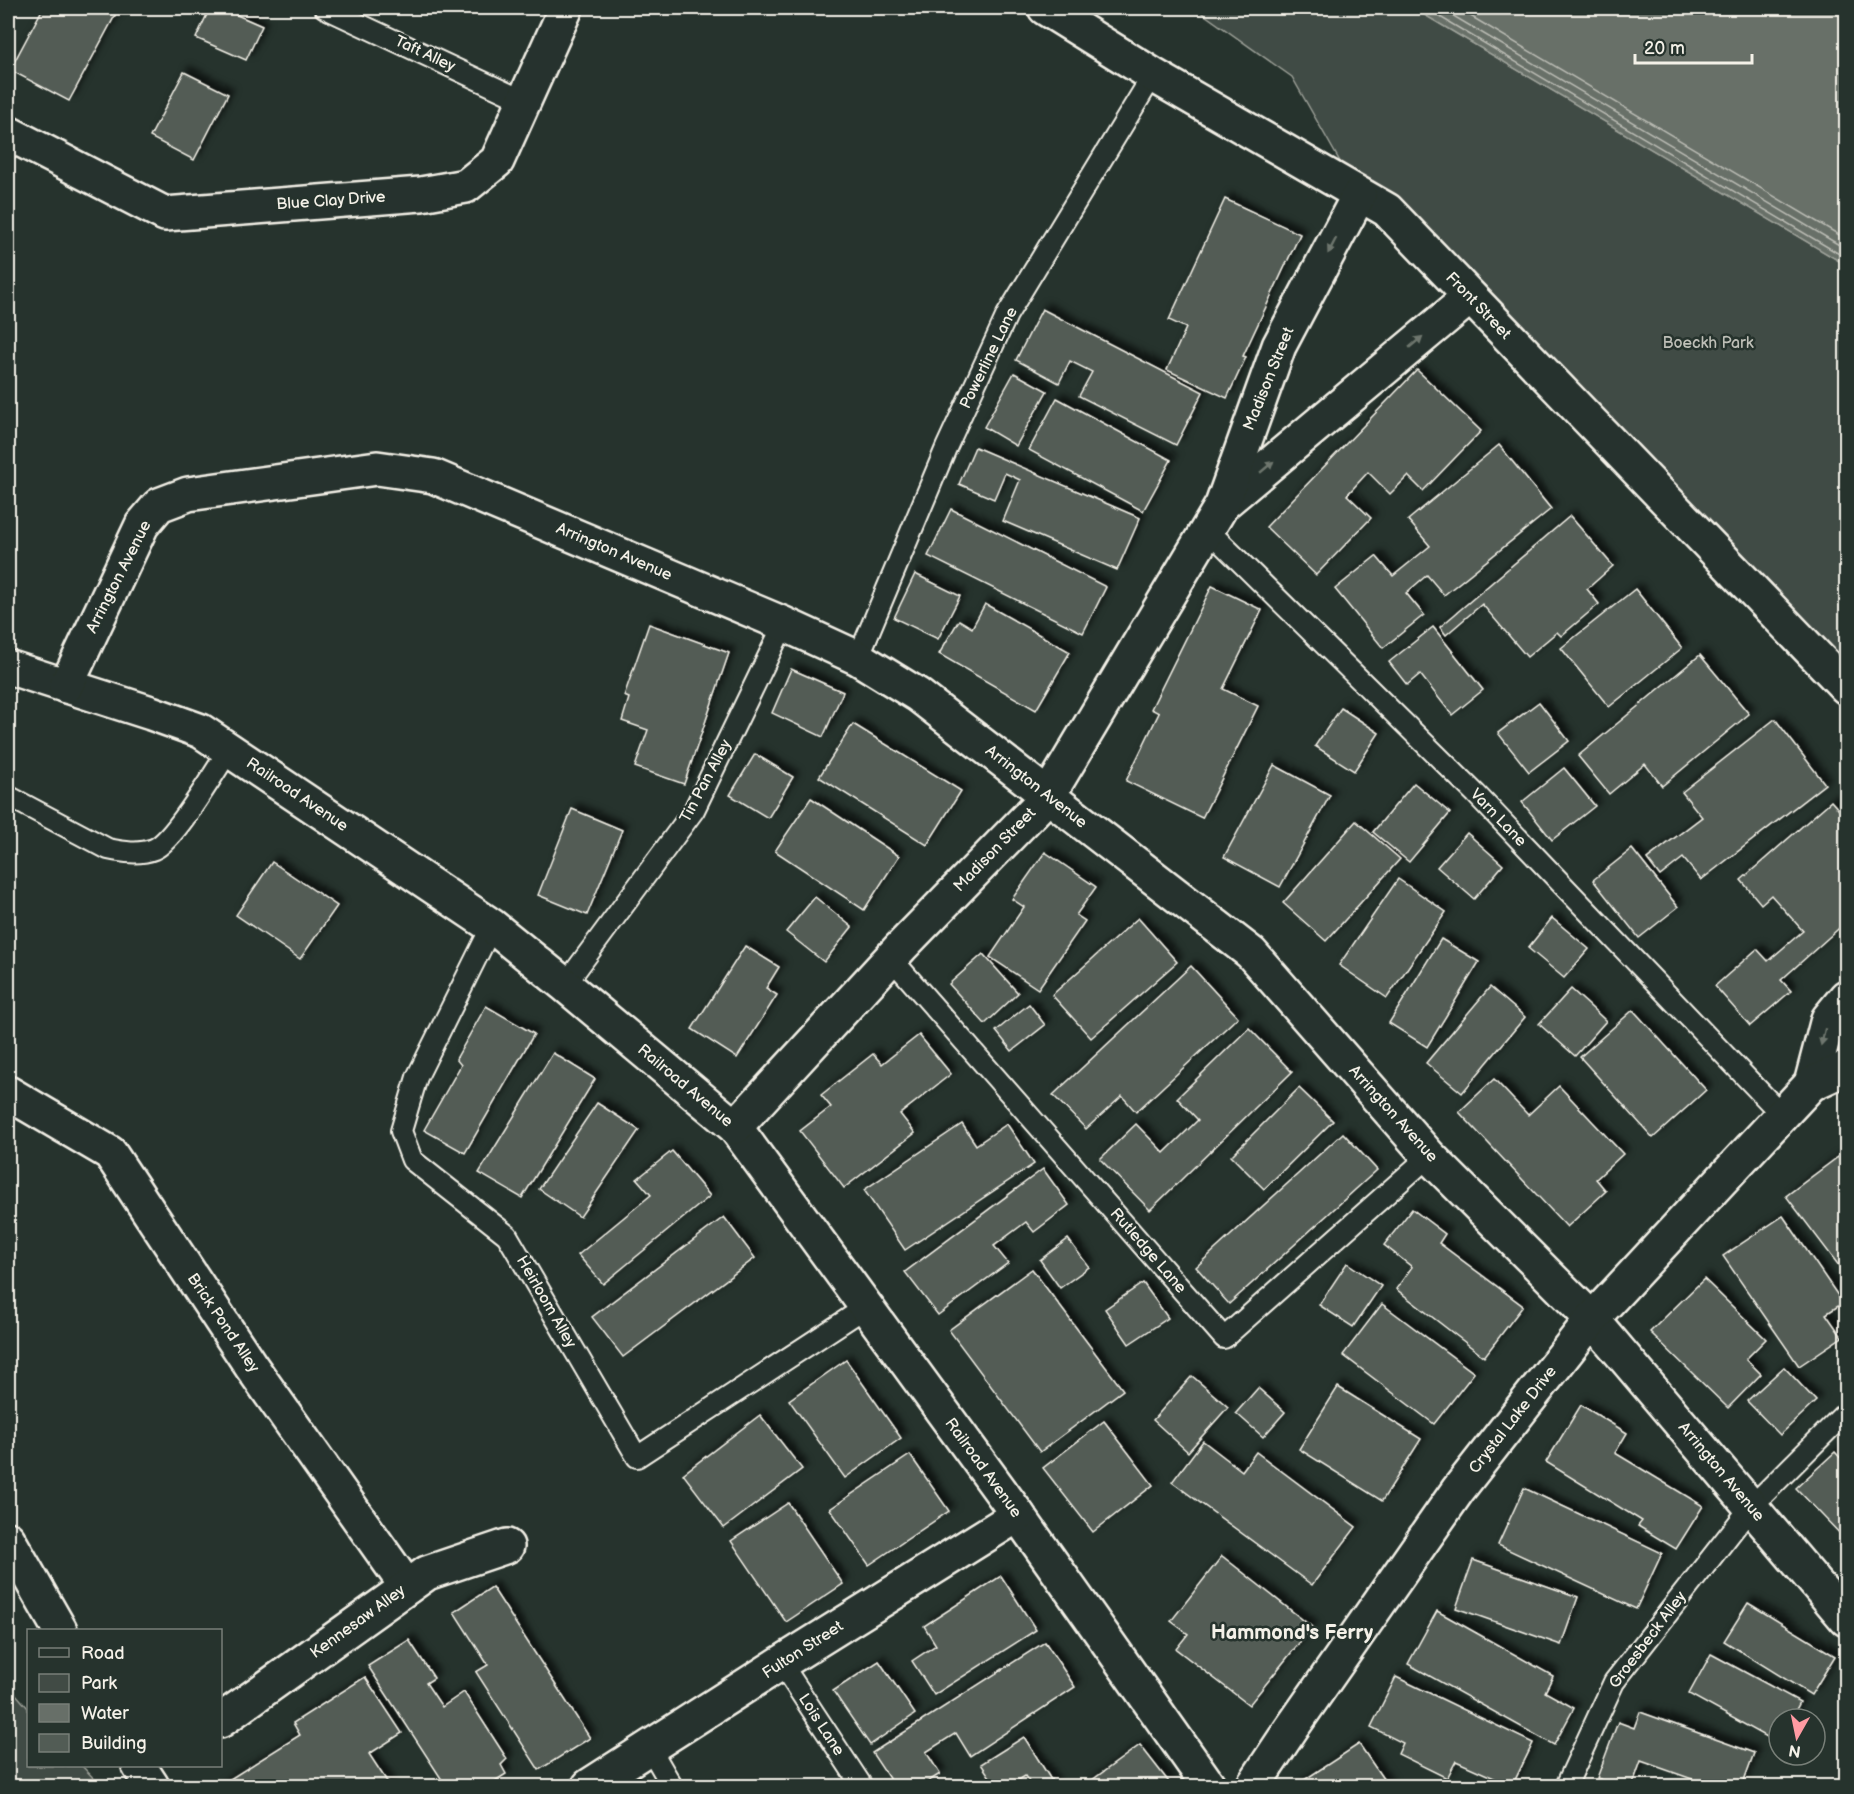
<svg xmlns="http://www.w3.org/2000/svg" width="1854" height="1794" viewBox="0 0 1854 1794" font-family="'Balsamiq Sans',sans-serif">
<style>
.green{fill:#414b45;stroke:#9a9e96;stroke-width:1.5}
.water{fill:#676f68;stroke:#9fa39b;stroke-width:1.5}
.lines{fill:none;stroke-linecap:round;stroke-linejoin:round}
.shore{stroke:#bcbdb5;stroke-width:1.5}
.building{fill:#525c55;stroke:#f4f1e8;stroke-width:1.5;filter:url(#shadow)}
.service-casing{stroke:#f4f1e8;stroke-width:24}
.minor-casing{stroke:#f4f1e8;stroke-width:38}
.service{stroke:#26332d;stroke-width:20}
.minor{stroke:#26332d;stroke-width:33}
.oneway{fill:#6e766e}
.labels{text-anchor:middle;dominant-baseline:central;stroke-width:5;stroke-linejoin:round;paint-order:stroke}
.street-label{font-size:16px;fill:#f4f1e8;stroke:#26332d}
.park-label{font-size:16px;fill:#bebfb7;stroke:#26332d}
.quarter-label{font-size:20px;font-weight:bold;fill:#f4f1e8;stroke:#26332d}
</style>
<defs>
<filter id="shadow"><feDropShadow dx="5.5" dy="-5.5" stdDeviation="3" flood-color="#0009"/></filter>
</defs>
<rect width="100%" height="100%" fill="#26332d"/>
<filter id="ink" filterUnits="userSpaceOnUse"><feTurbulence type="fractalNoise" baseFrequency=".0167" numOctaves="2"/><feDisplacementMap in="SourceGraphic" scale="12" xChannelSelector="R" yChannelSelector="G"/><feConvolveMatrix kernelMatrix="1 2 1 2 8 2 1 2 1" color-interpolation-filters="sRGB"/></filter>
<g filter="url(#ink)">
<g class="green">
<path d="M1195,8H1413L1846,265V687L1359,195L1292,77Z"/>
<path d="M8,1685L28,1708V1766H82L101,1786H8Z"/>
</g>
<path class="water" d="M1413,8H1846V265Z"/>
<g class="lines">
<g class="shore">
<path d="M1425,8L1846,258"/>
<path d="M1440,8L1846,249"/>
<path d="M1457,8L1846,239"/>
</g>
</g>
<g class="building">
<path d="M43,8H119L69,101L10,70Z"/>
<path d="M210,8H221L262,26L246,60L196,38Z"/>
<path d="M184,72L228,94L194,160L150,137Z"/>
<path d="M1225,199L1300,234L1243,356L1246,357L1227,398L1167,370L1186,328L1169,320Z"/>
<path d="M1042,309L1203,392L1176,445L1079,396L1092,372L1070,361L1059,383L1016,360Z"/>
<path d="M1417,370L1481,431L1423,491L1408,476L1390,494L1368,472L1347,495L1371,518L1316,575L1266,527Z"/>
<path d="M1014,373L1047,391L1016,446L984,427Z"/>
<path d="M1057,398L1171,460L1143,511L1029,450Z"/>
<path d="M1499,445L1551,509L1444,595L1427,575L1406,593L1424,615L1383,648L1335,589L1376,556L1393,576L1430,546L1408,520Z"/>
<path d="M975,447L1140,518L1117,570L1003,521L1020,480L1005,473L994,499L959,484Z"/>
<path d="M951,509L1106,587L1083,633L928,556Z"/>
<path d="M1570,516L1613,566L1587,589L1599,604L1561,636L1557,632L1527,657L1482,604L1446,635L1440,627Z"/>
<path d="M915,574L960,596L938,639L894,618Z"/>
<path d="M1212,586L1262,610L1223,689L1258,706L1202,818L1126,781L1159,713L1151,709Z"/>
<path d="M1635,589L1682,648L1609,707L1561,648Z"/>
<path d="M985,604L1070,652L1036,710L939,654L959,620L972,628Z"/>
<path d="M649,624L729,653L684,784L635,767L648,730L622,721L629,698L624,696Z"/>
<path d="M1433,627L1483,690L1452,715L1420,674L1407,685L1389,662Z"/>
<path d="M1700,655L1749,714L1662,786L1645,764L1609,794L1578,756Z"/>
<path d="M791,669L843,692L823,737L772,713Z"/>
<path d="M1539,702L1569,741L1529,772L1498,733Z"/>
<path d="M1341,708L1379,733L1354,771L1315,746Z"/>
<path d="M1775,719L1825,784L1701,880L1683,858L1660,876L1647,859L1702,817L1682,792Z"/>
<path d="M853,724L961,791L927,845L819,777Z"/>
<path d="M755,754L793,777L768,818L730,795Z"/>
<path d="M1274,765L1330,795L1280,887L1224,857Z"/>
<path d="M1564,768L1595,806L1552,840L1522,802Z"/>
<path d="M1414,783L1450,813L1409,862L1373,832Z"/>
<path d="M811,798L899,856L864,910L775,851Z"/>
<path d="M1831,801L1846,818V922L1781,980L1791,991L1750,1026L1715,986L1757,949L1768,961L1803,931L1771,895L1761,904L1741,880Z"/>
<path d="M572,809L622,830L587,915L538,895Z"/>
<path d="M1356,821L1400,859L1326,941L1283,903Z"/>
<path d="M1467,833L1503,865L1474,899L1437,867Z"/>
<path d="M1632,849L1678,907L1639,938L1593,880Z"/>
<path d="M1045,852L1096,887L1076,915L1085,921L1038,989L990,957L1024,907L1012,899Z"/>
<path d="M272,862L337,906L300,959L236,915Z"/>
<path d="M1398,879L1446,912L1387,998L1339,965Z"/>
<path d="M815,897L852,927L824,962L786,932Z"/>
<path d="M1138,918L1177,962L1091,1038L1052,995Z"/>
<path d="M1552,918L1589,949L1564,978L1528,948Z"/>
<path d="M1441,939L1479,962L1427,1047L1389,1023Z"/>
<path d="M745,946L779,967L766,988L777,995L737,1058L692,1029Z"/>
<path d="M983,954L1018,993L985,1024L949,984Z"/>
<path d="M1191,966L1238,1017L1136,1112L1122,1096L1086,1129L1053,1095Z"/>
<path d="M1490,987L1525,1017L1462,1093L1426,1063Z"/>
<path d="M1571,989L1606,1021L1575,1056L1539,1024Z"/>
<path d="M1029,1004L1045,1025L1012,1051L996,1031Z"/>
<path d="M486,1006L534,1034L465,1153L424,1130L461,1065L456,1059Z"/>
<path d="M1633,1010L1706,1090L1653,1138L1580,1057Z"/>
<path d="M1249,1028L1292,1072L1150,1210L1100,1159L1136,1124L1164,1153L1198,1120L1177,1098Z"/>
<path d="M919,1035L951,1074L900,1114L915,1133L844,1188L800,1131L831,1107L821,1095L873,1054L882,1064Z"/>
<path d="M553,1053L595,1079L522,1198L479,1173Z"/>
<path d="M1494,1079L1528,1115L1559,1086L1623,1154L1596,1179L1606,1191L1567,1227L1459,1112Z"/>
<path d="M1299,1088L1333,1121L1264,1189L1231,1156Z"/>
<path d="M597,1103L639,1130L580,1217L539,1189Z"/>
<path d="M962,1124L976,1145L1007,1124L1034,1164L905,1250L864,1190Z"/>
<path d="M1343,1133L1377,1170L1229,1304L1196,1267Z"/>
<path d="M672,1151L710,1196L603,1284L578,1255L651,1195L637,1179Z"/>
<path d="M1838,1157L1846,1168V1275L1786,1196Z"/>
<path d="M1043,1169L1069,1205L1034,1232L1026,1222L994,1246L1008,1263L938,1315L905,1272Z"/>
<path d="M1412,1209L1445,1234L1439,1243L1523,1306L1484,1357L1396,1289L1412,1267L1384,1245Z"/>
<path d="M1783,1216L1843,1303L1826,1314L1842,1337L1799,1366L1723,1256Z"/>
<path d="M724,1217L755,1258L623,1357L592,1317Z"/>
<path d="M1068,1239L1089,1267L1060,1288L1040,1260Z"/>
<path d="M1347,1263L1381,1286L1353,1327L1319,1305Z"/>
<path d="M1032,1269L1123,1390L1040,1452L949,1330Z"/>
<path d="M1704,1279L1766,1339L1746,1359L1761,1374L1728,1408L1650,1332Z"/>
<path d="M1143,1283L1168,1318L1129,1344L1105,1309Z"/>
<path d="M1382,1304L1474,1373L1434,1424L1343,1355Z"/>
<path d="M846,1360L901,1438L845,1478L789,1400Z"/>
<path d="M1784,1367L1816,1401L1780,1435L1747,1401Z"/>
<path d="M1192,1376L1228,1407L1188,1452L1153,1420Z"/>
<path d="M1338,1387L1421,1439L1382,1501L1299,1449Z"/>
<path d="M1258,1388L1285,1412L1263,1437L1236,1413Z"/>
<path d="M1581,1405L1627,1433L1615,1453L1703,1506L1676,1549L1638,1526L1642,1521L1546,1462Z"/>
<path d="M760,1415L802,1469L724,1528L683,1474Z"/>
<path d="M1104,1421L1153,1485L1093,1532L1043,1468Z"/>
<path d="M1203,1441L1242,1471L1256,1452L1356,1527L1312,1585L1172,1482Z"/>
<path d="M1835,1452L1846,1464V1540L1796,1488Z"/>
<path d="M910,1455L949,1511L869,1565L830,1509Z"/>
<path d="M1524,1488L1662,1553L1636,1609L1498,1545Z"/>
<path d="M788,1503L843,1584L786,1622L731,1541Z"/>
<path d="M1222,1556L1312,1627L1249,1705L1176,1649L1188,1634L1171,1621Z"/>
<path d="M1473,1560L1578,1597L1561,1645L1456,1608Z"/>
<path d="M1001,1576L1036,1630L934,1695L912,1661L936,1645L924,1626Z"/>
<path d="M492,1587L590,1738L539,1770L476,1672L488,1665L454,1612Z"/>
<path d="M1748,1603L1835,1656L1811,1695L1724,1641Z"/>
<path d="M1437,1611L1553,1676L1545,1692L1574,1708L1554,1745L1408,1664Z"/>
<path d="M409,1640L434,1678L426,1683L442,1707L464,1692L507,1759L501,1765L506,1774L487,1786H446L368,1666Z"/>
<path d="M1045,1642L1075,1687L970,1756L956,1733L926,1752L940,1774L921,1786H894L872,1753Z"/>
<path d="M1711,1654L1800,1702L1791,1719H1779L1778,1743L1689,1694Z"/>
<path d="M879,1661L915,1714L870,1745L833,1691Z"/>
<path d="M365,1677L402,1733L369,1754L390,1786H219L300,1735L293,1723Z"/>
<path d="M1396,1677L1533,1743L1512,1786L1456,1761L1447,1778L1398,1754L1403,1743L1371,1727Z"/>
<path d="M1640,1712L1754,1753L1742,1786H1712L1641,1761L1632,1786H1620L1597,1778L1618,1722L1634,1728Z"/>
<path d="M1024,1737L1055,1786H1032L1025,1776L1009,1786H996L981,1764Z"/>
<path d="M1359,1744L1388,1786H1295Z"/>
<path d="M1140,1745L1172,1786H1084Z"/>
</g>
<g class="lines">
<g class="service-casing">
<g id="service">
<path d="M325,8L524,101"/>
<path d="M1207,529L1476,794L1782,1115"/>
<path d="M858,658L946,448L1007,315L1153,75"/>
<path d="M8,796L108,849C123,852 139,855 154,849C175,840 215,771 229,750"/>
<path d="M492,926L417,1077L401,1131L412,1160L507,1235L637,1457L866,1307"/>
<path d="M891,958L1224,1338L1429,1156"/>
<path d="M565,985L694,810L784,624"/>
<path d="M781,1663L862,1786"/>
<path d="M650,1748L672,1786"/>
<path d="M1566,1786L1614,1682L1751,1507L1846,1412"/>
</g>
</g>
<g class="minor-casing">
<g id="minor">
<path d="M1045,8L1153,75L1387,210L1846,687"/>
<path d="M8,133L165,214L421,194L466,186L497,161L566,8"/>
<path d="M1224,503L1470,297"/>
<path d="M8,667L151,713L201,731L492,926L565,985L735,1127L1018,1515L1209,1786"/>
<path d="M66,686L142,525L159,505L188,494L377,468L433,476L784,624L858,658L918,695L1251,953L1429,1156L1592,1319L1846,1619"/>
<path d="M1811,1084L1828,1019L1846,997"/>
<path d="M8,1093L110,1153L251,1366L407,1587"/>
<path d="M735,1127L901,947L1048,796L1222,505L1279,346L1359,195"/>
<path d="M8,1539L60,1630"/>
<path d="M220,1721L427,1573L507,1546"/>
<path d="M139,1766L152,1786"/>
<path d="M589,1786L781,1663L1018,1515"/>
<path d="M1253,1786L1291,1729L1458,1490L1592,1319L1811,1084L1846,1068"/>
</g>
</g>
<use href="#service" class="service"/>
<use href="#minor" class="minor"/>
</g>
<defs><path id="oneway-solid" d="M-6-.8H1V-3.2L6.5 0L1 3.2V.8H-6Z" transform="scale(1.5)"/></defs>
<g class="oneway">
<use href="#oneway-solid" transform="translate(1332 246) rotate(118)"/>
<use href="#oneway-solid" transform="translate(1416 342) rotate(-40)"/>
<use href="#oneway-solid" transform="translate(1267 467) rotate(-40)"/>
<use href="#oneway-solid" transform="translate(1823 1037) rotate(104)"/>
</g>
</g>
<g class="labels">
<g class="street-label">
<text transform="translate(425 54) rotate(25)">Taft Alley</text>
<text transform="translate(331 201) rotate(-4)">Blue Clay Drive</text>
<text transform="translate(1478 306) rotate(46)">Front Street</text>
<text transform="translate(989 358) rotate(-64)">Powerline Lane</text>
<text transform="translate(1269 379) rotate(-68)">Madison Street</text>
<text transform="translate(614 552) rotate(23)">Arrington Avenue</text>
<text transform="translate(119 577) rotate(-63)">Arrington Avenue</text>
<text transform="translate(706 781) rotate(-62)">Tin Pan Alley</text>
<text transform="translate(1036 787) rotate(38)">Arrington Avenue</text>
<text transform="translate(297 795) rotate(34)">Railroad Avenue</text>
<text transform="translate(1498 818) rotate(46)">Varn Lane</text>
<text transform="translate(995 850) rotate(-46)">Madison Street</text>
<text transform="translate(685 1086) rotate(40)">Railroad Avenue</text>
<text transform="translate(1393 1114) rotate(48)">Arrington Avenue</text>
<text transform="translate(1148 1251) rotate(49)">Rutledge Lane</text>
<text transform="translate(546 1302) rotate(60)">Heirloom Alley</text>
<text transform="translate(223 1323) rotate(56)">Brick Pond Alley</text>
<text transform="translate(1513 1420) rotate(-52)">Crystal Lake Drive</text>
<text transform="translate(983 1468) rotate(54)">Railroad Avenue</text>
<text transform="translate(1721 1472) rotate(50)">Arrington Avenue</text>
<text transform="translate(358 1622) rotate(-36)">Kennesaw Alley</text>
<text transform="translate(1648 1640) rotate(-53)">Groesbeck Alley</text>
<text transform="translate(803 1650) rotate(-33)">Fulton Street</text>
<text transform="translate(821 1725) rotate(57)">Lois Lane</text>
</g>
<g class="park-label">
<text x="1708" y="343">Boeckh Park</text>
</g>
<g class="quarter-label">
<text x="1292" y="1633">Hammond's Ferry</text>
</g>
</g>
<rect width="1854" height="1794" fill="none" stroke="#26332d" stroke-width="30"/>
<rect x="15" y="15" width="1824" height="1764" fill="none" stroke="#f4f1e8" stroke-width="2" filter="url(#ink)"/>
<rect x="27" y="1629" width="195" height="138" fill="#26332d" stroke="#787f78" stroke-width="1.5"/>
<rect x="39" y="1648" width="30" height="9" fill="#26332d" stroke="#787f78" stroke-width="1.5"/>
<text x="81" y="1659" font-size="18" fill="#f4f1e8">Road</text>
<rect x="39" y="1674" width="30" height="18" fill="#414b45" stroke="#787f78" stroke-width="1.5"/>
<text x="81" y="1689" font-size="18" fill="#f4f1e8">Park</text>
<rect x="39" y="1704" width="30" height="18" fill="#676f68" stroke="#787f78" stroke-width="1.5"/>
<text x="81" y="1719" font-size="18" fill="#f4f1e8">Water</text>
<rect x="39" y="1734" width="30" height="18" fill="#525c55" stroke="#787f78" stroke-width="1.5"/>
<text x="81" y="1749" font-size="18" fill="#f4f1e8">Building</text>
<g transform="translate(1797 1737) rotate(189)"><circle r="28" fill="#26332d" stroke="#787f78" stroke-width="1.5"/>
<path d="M0-4.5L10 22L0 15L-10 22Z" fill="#ff9aa2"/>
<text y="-9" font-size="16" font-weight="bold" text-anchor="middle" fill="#f4f1e8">N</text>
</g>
<path d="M1635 54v9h117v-9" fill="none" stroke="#f4f1e8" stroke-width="3"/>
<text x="1644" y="54" font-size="18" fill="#f4f1e8" stroke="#26332d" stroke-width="4.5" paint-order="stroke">20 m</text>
</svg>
